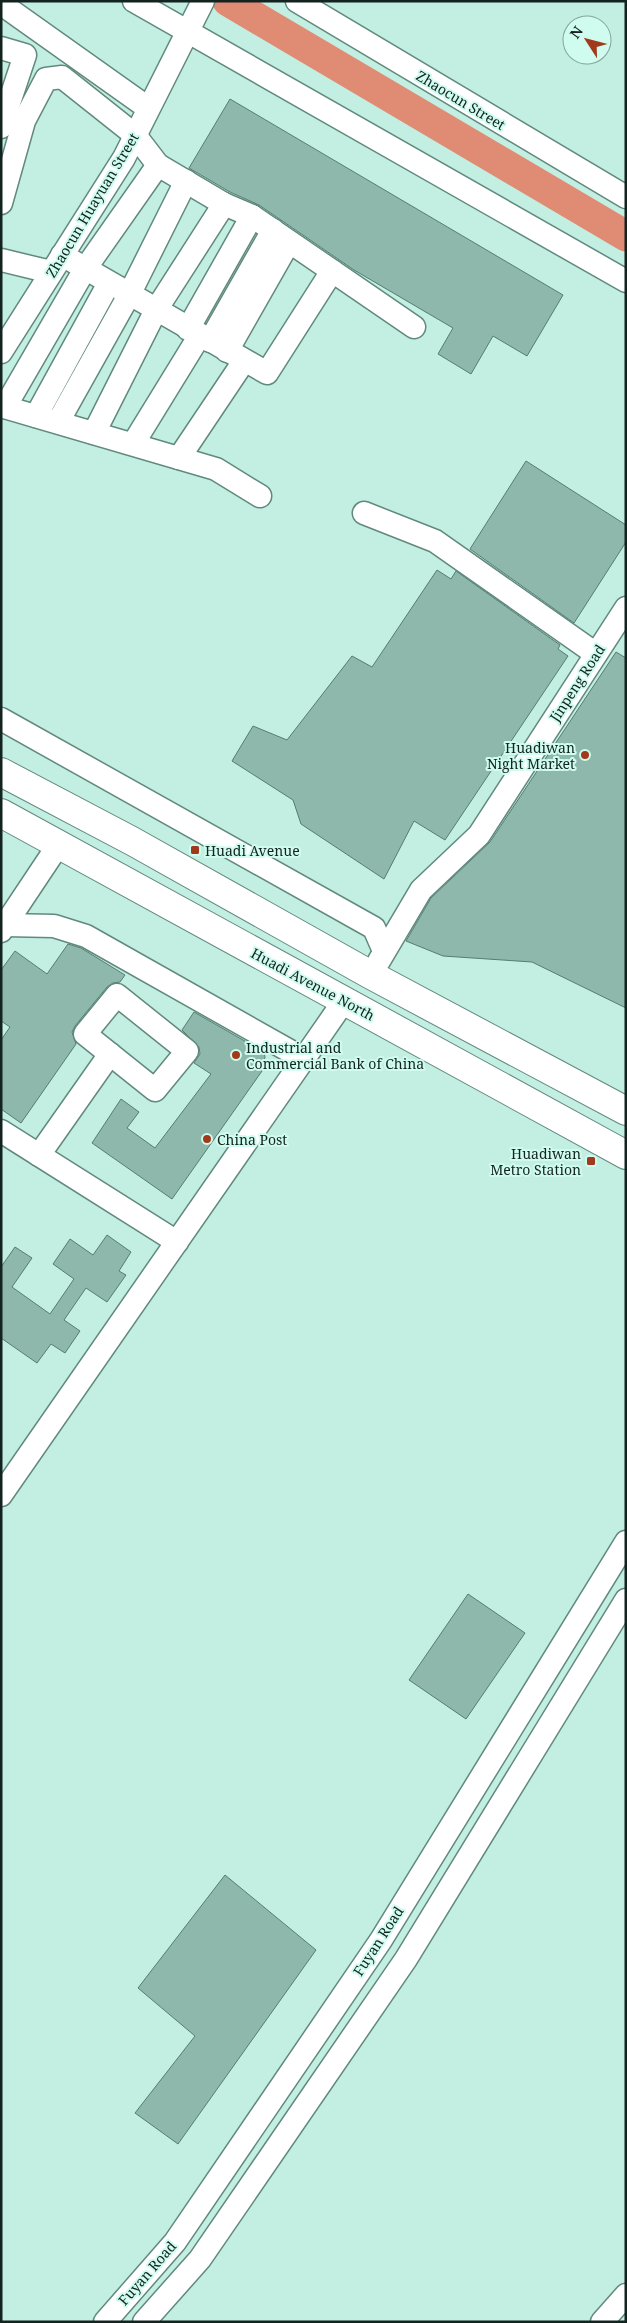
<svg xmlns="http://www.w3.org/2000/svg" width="627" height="2323" viewBox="0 0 627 2323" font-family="'Noto Serif',serif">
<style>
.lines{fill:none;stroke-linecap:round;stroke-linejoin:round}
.river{stroke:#e08b73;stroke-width:31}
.building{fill:#8eb8ac;stroke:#557d72}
.minor-casing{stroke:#61897e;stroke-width:25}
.major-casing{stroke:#61897e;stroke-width:30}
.minor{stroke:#fff;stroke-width:22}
.major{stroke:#fff;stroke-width:28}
.poi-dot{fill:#a13a1b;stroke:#d0fcef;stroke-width:2}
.labels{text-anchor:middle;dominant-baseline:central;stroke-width:4;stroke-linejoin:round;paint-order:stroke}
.street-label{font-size:14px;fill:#13231f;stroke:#d0fcef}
.poi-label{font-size:14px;fill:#13231f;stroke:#d0fcef;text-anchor:start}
</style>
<rect width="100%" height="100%" fill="#c3eee2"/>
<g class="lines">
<path class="river" d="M228,1L626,236"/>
</g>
<g class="building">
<path d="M230,99L563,295L527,356L493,336L471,374L438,354L453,328L354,270L259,205L230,192L189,168Z"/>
<path d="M526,461L626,525V542L574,623L470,549Z"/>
<path d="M437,570L451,579L456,571L560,645L558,649L568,656L445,840L414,821L384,879L301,824L293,800L232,761L253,726L287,740L352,656L372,667Z"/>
<path d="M616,652L626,658V1008L532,962L443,956L406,941L431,898L490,842Z"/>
<path d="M68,944L81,948L125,975L120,982L113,983L107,987L75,1026L72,1032L76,1044L21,1123L1,1109V1040L10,1027L1,1021V970L15,951L47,974Z"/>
<path d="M194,1012L264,1052L265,1057L262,1071L172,1199L92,1143L121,1099L139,1112L127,1128L155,1148L211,1074L194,1063L200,1054L199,1047L182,1030Z"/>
<path d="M107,1235L131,1252L119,1271L126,1275L107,1302L86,1288L64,1320L80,1331L65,1353L51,1344L37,1363L1,1338V1267L15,1247L32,1258L12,1287L50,1314L74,1279L53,1264L70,1239L93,1255Z"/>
<path d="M468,1594L525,1633L466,1719L409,1680Z"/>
<path d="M225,1875L316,1950L178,2144L135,2113L195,2036L138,1988Z"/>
</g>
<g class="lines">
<g class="minor-casing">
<g id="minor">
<path d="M134,1L626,281"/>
<path d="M297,1L626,197"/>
<path d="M10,10L148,108"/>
<path d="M1,48L25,55L1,127"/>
<path d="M1,203L24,121L46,79L62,77L135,135L158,165L224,204L252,216L414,327"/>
<path d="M62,255L267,373L332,271"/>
<path d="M1,260L51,272"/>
<path d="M188,329L252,216"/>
<path d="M210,341L273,230"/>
<path d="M227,351L289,242"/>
<path d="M1,352L124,158L203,1"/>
<path d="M1,406L216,469L260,496"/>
<path d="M5,407L85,269L158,165"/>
<path d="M36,416L109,283"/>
<path d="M58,422L129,295L186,181"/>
<path d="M94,433L156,310L224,204"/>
<path d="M133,444L200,335"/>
<path d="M179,458L244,361"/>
<path d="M364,513L435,541L596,654"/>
<path d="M1,719L374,928L384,951"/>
<path d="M5,925L54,926L86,936L304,1059"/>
<path d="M1,931L59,844"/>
<path d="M379,961L421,890L479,835L626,608"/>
<path d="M117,995L187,1051L155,1090L85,1034Z"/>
<path d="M1,1131L177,1242"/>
<path d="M39,1155L110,1054"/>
<path d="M1,1495L344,1001"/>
<path d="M105,2322L175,2242L381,1940L626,1542"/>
<path d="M144,2322L200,2259L406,1959L626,1600"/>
<path d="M602,2322L626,2295"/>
</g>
</g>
<g class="major-casing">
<g id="major">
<path d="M1,772L132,841L371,975L626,1111"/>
<path d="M1,813L626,1155"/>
</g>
</g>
<use href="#minor" class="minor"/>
<use href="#major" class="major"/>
</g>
<g class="poi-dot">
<circle cx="585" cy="755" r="5"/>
<rect x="190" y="845" width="10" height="10" rx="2.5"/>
<circle cx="236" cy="1055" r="5"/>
<circle cx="207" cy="1139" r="5"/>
<rect x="586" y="1156" width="10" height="10" rx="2.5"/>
</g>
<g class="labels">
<g class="street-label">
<text transform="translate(461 100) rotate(31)">Zhaocun Street</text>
<text transform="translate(92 205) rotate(-59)">Zhaocun Huayuan Street</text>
<text transform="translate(577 683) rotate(-57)">Jinpeng Road</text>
<text transform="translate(313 984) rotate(28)">Huadi Avenue North</text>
<text transform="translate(378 1941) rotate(-57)">Fuyan Road</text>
<text transform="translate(147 2273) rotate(-49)">Fuyan Road</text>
</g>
<g class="poi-label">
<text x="575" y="747" text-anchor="end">Huadiwan<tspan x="575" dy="16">Night Market</tspan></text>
<text x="205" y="850">Huadi Avenue</text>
<text x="246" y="1047">Industrial and<tspan x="246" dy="16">Commercial Bank of China</tspan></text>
<text x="217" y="1139">China Post</text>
<text x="581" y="1153" text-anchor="end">Huadiwan<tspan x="581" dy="16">Metro Station</tspan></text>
</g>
</g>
<rect width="627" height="2323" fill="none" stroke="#13231f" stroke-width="5"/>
<g transform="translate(587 40) rotate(306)"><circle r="24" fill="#d0fcef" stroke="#84a59c"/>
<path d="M0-4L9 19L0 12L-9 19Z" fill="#a13a1b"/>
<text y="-8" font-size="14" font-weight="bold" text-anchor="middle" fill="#13231f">N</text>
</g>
</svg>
